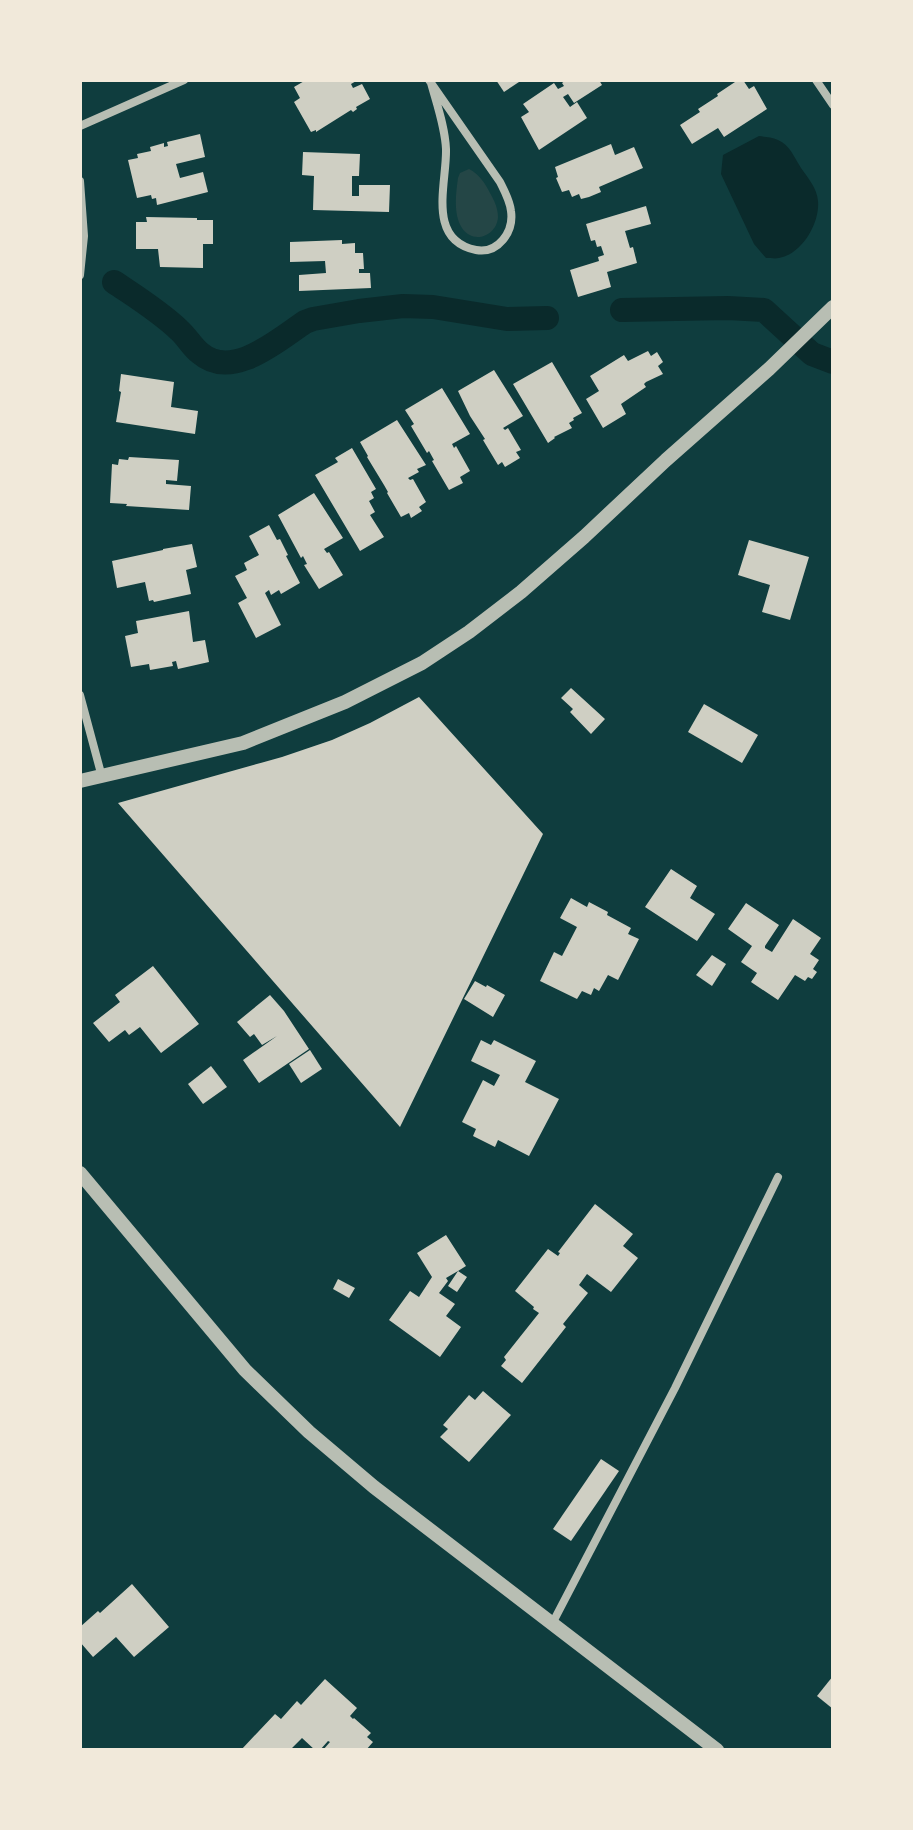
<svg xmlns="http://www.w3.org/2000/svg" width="913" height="1830" viewBox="0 0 913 1830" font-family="'Source Sans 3',sans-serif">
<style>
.green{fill:#244646}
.water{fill:#0a2a2b}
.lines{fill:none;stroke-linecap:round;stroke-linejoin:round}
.canal{stroke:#0a2a2b;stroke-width:24}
.building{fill:#cfcfc3}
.minor{stroke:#b8beb3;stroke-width:8}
.tertiary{stroke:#b8beb3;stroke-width:14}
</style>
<rect width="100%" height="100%" fill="#0f3d3e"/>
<path class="green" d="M469,169C479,174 485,183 490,193C494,200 498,208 498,217C497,236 473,245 462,228C453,214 456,193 458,178L460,173Z"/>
<path class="water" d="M759,136C765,137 772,137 778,140C790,145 794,157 801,168C808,178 817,188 818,201C820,223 802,254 779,258C775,259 771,258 766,258L754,244L721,174L723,155Z"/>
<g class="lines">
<g class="canal">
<path d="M114,282C136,297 159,311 179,330C187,337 192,347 200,353C232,381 278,340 305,322L313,319L359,311L403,306L433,307L507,319L547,318"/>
<path d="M622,310L728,308L764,310L812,354L833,362"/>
</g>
</g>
<g class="building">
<path d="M306,80H358L351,84L353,88L362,84L370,99L356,107L357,109L353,112L351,110L316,132V130L311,132L294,102L300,98L294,87Z"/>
<path d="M496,80H522L504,92Z"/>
<path d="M566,80H599L602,85L574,103L568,94L563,97L570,107L577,102L587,118L539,150L521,117L529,112L523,104L554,83L558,89L564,86L562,83Z"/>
<path d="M738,80H743L749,89L754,86L767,109L724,137L718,128L692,144L680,125L700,112L698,109L718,96L717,94Z"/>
<path d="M200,134L205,157L176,164L180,178L203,172L208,192L157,205L156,198L152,199L151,195L137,198L128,160L138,158L137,154L151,151L150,147L164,143V147L168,146L167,142Z"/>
<path d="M611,144L615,155L634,147L643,168L599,187L601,192L589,197L581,199L579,194L572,197L569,190L562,192L556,178L558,177L555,167Z"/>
<path d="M303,152L360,154L359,176H352V196H359V185H390L389,212L313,210L314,176L302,175Z"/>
<path d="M646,206L651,224L625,231L630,248L633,247L637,263L607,272L611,287L578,297L570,270L599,261L598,257L604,255L601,246L597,247L595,240L591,241L586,224Z"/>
<path d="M146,217L197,218V220H213V244H203V268L160,267L158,249H136V222H147Z"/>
<path d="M342,240V244L355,243V253H363L364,269H359V273H370L371,288L299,291V275L326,273L325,261L290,262V242Z"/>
<path d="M648,351L651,356L657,352L663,362L658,366L663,374L646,382L644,384L646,387L621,404L626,414L603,428L586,399L599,391L590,376L624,355L628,361Z"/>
<path d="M552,362L582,413L573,418L574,420L569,423L572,428L554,437L555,438L548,443L513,384Z"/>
<path d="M494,370L523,416L503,428L505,430L508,428L521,450L516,452L520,458L505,467L502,462L498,465L483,440L485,439L470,416L458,391Z"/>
<path d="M121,374L174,382L171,407L198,411L195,434L116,422L121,392L119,391Z"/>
<path d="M442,388L470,434L452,444L454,448L456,446L470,471L460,477L463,483L449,490L432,461L434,460L429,451L427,453L411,426L414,424L405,410Z"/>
<path d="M397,420L426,465L417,469L419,472L408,478L410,480L413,479L426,502L419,507L422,511L411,518L409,513L401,517L387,493L388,492L384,485L367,457L368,456L360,442Z"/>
<path d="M352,448L376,489L371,492L374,498L369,501L375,512L370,515L384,537L360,551L315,475L338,462L335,458Z"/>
<path d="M129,457L179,460L177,481L166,480V484L191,486L189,510L126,506L127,504L110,503L112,464L118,465L119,459L128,460Z"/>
<path d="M314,493L343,538L324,549L327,553L329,552L343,575L319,589L304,565L307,564L303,556L301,558L278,515Z"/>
<path d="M269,525L277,540L280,539L288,555L286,556L300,583L281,594L279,590L271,595L269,590L265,593L281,625L256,638L238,603L247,598L235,576L247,570L244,563L259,555L249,536Z"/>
<path d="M749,540L809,557L790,620L762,612L770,585L738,575Z"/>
<path d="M192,544L197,567L186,570L191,594L154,602L153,600L149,601L145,582L117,588L112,561L163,550V549Z"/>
<path d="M189,611L193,642L205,640L209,662L178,669L176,661L172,662L173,666L150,670L149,664L131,667L125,636L138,633L136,621Z"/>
<path d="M571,688L605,719L591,734L570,712L573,709L561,698Z"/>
<path d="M419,697L543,834L400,1127L118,803L282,757L332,740L370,723Z"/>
<path d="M704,704L758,735L742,763L688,732Z"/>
<path d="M671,869L697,886L690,898L715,914L697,941L645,907Z"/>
<path d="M571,898L587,907L589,902L608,912L607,915L631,928L628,934L639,939L618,980L608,975L599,991L594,988L591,995L582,991L577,999L540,981L554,952L562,956L577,927L560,918Z"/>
<path d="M746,903L779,925L765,946V948L772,952L793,919L821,938L810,954L819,960L813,969L817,972L812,979L808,977L805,981L795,975L778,1000L751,982L757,973L741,962L752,946L728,929Z"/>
<path d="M712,955L726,964L712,986L696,975Z"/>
<path d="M153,966L199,1024L161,1053L140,1027L129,1035L125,1030L109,1042L93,1023L120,1002L115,995Z"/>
<path d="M475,981L486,987L487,985L505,995L493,1017L464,999Z"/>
<path d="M270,995L284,1011L309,1049L259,1083L243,1060L277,1036L262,1045L254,1034L250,1037L237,1022Z"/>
<path d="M481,1040L491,1045L494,1040L536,1061L525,1082L559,1099L529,1156L498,1140L495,1147L473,1136L476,1129L462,1122L483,1080L494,1086L500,1075L471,1061Z"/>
<path d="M310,1050L322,1069L301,1083L289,1064Z"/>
<path d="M211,1066L227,1087L203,1104L188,1084Z"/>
<path d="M595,1204L633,1234L623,1246L638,1258L611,1292L587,1274L579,1285L588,1293L563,1324L566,1327L522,1383L501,1366L506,1360L504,1357L539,1313L533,1309L534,1307L515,1291L548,1249L558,1256L560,1253L558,1252Z"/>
<path d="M446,1235L466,1266L458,1271L467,1277L457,1292L448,1286L458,1271L446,1278L448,1281L439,1293L455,1304L446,1316L461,1327L440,1357L389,1320L410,1291L419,1297L432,1277L417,1253Z"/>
<path d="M338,1279L355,1288L349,1298L333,1289Z"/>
<path d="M483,1391L511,1415L469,1462L440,1437L448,1429L443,1425L469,1395L475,1400Z"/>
<path d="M601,1459L619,1471L571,1541L553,1529Z"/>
<path d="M132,1584L169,1627L134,1657L116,1637L93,1657L80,1642V1627L98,1611L100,1613Z"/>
<path d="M833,1676V1709L817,1696Z"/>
<path d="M325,1679L357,1708L350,1716L353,1719L354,1718L371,1733L367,1737L373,1742L366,1750H323L330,1742L328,1741L320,1750H315L302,1738L290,1750H241L275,1714L281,1719L297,1701L301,1705Z"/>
</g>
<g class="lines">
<g class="minor">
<path d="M429,80L500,182C505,192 510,201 511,211C514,232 498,254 476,250C426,240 447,183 446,149C445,127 437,105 431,83"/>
<path d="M816,80L833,105"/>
<path d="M80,126L184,80"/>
<path d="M80,181L84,236L80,275"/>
<path d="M80,695L102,777"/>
<path d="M552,1624L675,1388L778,1177"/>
</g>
<g class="tertiary">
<path d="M80,781L243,743L345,702L422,663L469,632L521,592L584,537L666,460L769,369L833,307"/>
<path d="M80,1173L245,1370L309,1432L374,1487L717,1750"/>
</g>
</g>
<rect width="913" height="1830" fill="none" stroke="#f1e9da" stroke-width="164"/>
</svg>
